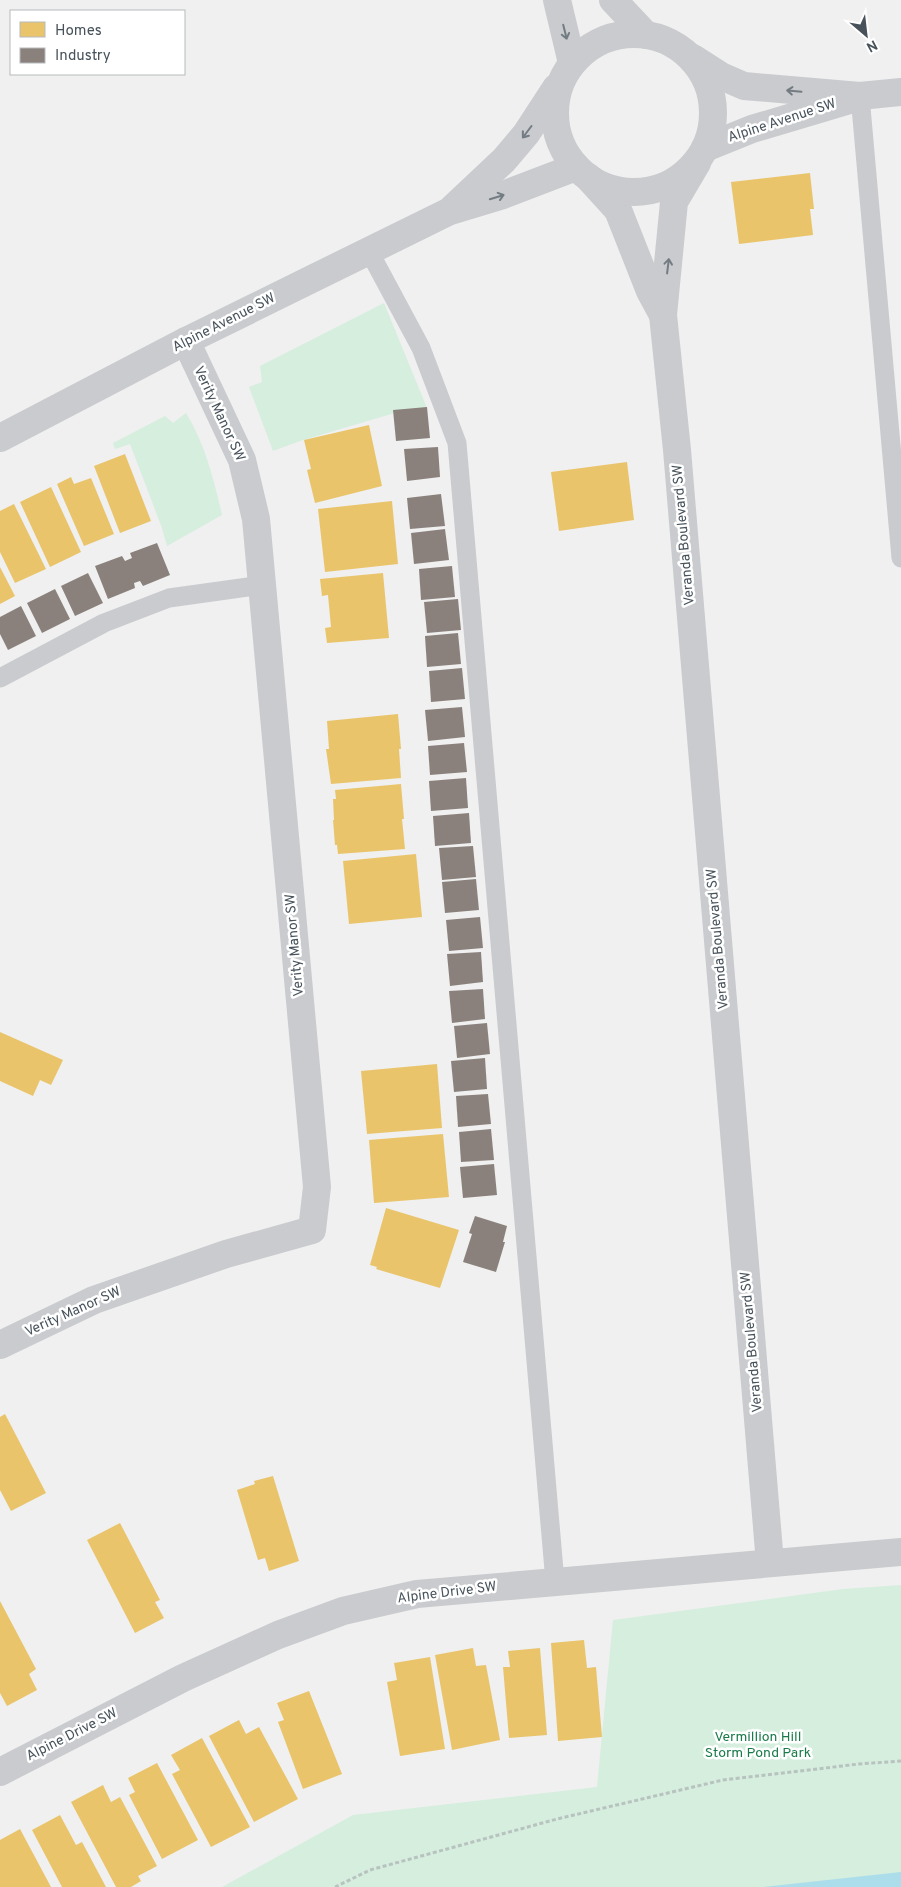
<svg xmlns="http://www.w3.org/2000/svg" width="901" height="1887" viewBox="0 0 901 1887" font-family="Overpass,sans-serif">
<style>
.green{fill:#d5eede}
.water{fill:#abdeea}
.homes{fill:#e9c46a}
.industry{fill:#8a817c}
.lines{fill:none;stroke-linecap:round;stroke-linejoin:round}
.path{stroke:#b8c3c0;stroke-width:3;stroke-dasharray:4 2.5;stroke-linecap:butt}
.service{stroke:#c9cbce;stroke-width:19}
.minor{stroke:#c9cbce;stroke-width:28}
.tertiary{stroke:#c9cbce;stroke-width:28}
.oneway{stroke:#747c83}
.labels{text-anchor:middle;dominant-baseline:central;stroke-width:5;stroke-linejoin:round;paint-order:stroke}
.street-label{font-size:14px;fill:#47525b;stroke:#fff}
.park-label{font-size:14px;fill:#1b7a4a;stroke:#fff}
</style>
<rect width="100%" height="100%" fill="#f0f0f0"/>
<g class="green">
<path d="M384,303L427,408L398,412L300,441L273,451L249,387L262,382L260,366Z"/>
<path d="M186,413C205,444 214,480 222,515L167,546L162,528L130,444L115,449L113,443L165,416L173,423Z"/>
<path d="M901,1585V1887H222L353,1815L597,1787L613,1620L843,1589Z"/>
</g>
<path class="water" d="M901,1872V1887H763Z"/>
<g class="homes">
<path d="M810,173L814,209H810L813,235L739,244L731,182Z"/>
<path d="M369,425L382,486L315,503L307,470L311,469L304,440Z"/>
<path d="M125,454L151,521L120,533L94,466Z"/>
<path d="M627,462L634,520L559,531L551,472Z"/>
<path d="M71,477L74,484L91,478L114,534L84,546L57,484Z"/>
<path d="M51,487L81,552L50,567L20,502Z"/>
<path d="M392,501L398,564L325,572L318,509Z"/>
<path d="M14,504L46,569L15,583L0,552V511Z"/>
<path d="M0,567L15,596L0,604Z"/>
<path d="M383,573L389,638L327,643L325,628L331,627L328,595L322,596L320,579Z"/>
<path d="M398,714L401,749H399L401,778L331,784L326,749H329L327,721Z"/>
<path d="M401,784L404,819H402L405,849L338,854L337,845H335L333,820H334L333,799H336L335,790Z"/>
<path d="M416,854L422,917L349,924L343,861Z"/>
<path d="M0,1032L63,1060L51,1085L40,1080L33,1096L0,1081Z"/>
<path d="M437,1064L442,1128L367,1134L361,1071Z"/>
<path d="M443,1134L449,1197L374,1203L369,1140Z"/>
<path d="M386,1208L459,1230L440,1288L376,1269L377,1267L370,1265Z"/>
<path d="M5,1414L46,1493L11,1511L0,1490V1417Z"/>
<path d="M273,1476L299,1561L269,1571L265,1558L258,1560L237,1490L255,1484L254,1481Z"/>
<path d="M120,1523L160,1600L155,1602L164,1618L135,1633L87,1540Z"/>
<path d="M0,1601L36,1669L29,1674L37,1690L7,1706L0,1693Z"/>
<path d="M584,1640L587,1668L596,1667L602,1737L558,1741L551,1643Z"/>
<path d="M473,1648L476,1666L486,1665L500,1740L452,1750L435,1655Z"/>
<path d="M540,1648L547,1735L509,1738L503,1667H510L508,1651Z"/>
<path d="M430,1657L445,1749L400,1756L387,1682L397,1680L394,1663Z"/>
<path d="M309,1691L342,1774L303,1789L278,1722L284,1720L277,1703Z"/>
<path d="M239,1720L246,1734L259,1727L298,1799L254,1822L209,1736Z"/>
<path d="M202,1738L250,1827L211,1847L172,1774L180,1770L171,1755Z"/>
<path d="M157,1763L198,1840L162,1859L129,1795L135,1792L128,1778Z"/>
<path d="M103,1785L111,1802L120,1797L157,1866L138,1876L141,1881L131,1887H116L71,1802Z"/>
<path d="M60,1815L76,1845L82,1842L106,1887H62L32,1830Z"/>
<path d="M20,1829L51,1887H0V1840Z"/>
</g>
<g class="industry">
<path d="M427,407L430,438L396,441L393,410Z"/>
<path d="M438,447L440,477L407,481L404,449Z"/>
<path d="M441,494L445,526L410,529L407,498Z"/>
<path d="M445,529L449,560L414,564L411,533Z"/>
<path d="M157,543L170,575L143,586L140,581L134,583L135,588L108,599L95,566L122,556L125,561L132,558L130,553Z"/>
<path d="M452,566L455,597L421,600L419,569Z"/>
<path d="M88,573L103,603L75,616L61,586Z"/>
<path d="M55,589L70,619L42,633L27,603Z"/>
<path d="M458,599L461,630L427,633L424,602Z"/>
<path d="M21,606L36,636L8,650L0,634V617Z"/>
<path d="M458,633L461,664L427,667L425,636Z"/>
<path d="M462,668L465,699L431,702L429,671Z"/>
<path d="M462,707L465,737L428,741L425,710Z"/>
<path d="M464,743L467,772L430,775L428,746Z"/>
<path d="M466,778L468,808L431,811L429,781Z"/>
<path d="M469,813L471,843L435,846L433,816Z"/>
<path d="M473,846L476,877L442,880L439,848Z"/>
<path d="M476,879L479,910L445,913L442,882Z"/>
<path d="M480,917L483,948L449,951L446,920Z"/>
<path d="M481,952L483,982L450,986L447,954Z"/>
<path d="M483,989L485,1019L452,1023L449,991Z"/>
<path d="M487,1023L490,1054L457,1058L454,1026Z"/>
<path d="M485,1058L487,1089L454,1092L451,1061Z"/>
<path d="M488,1094L491,1124L458,1127L456,1096Z"/>
<path d="M491,1129L494,1160L461,1162L459,1132Z"/>
<path d="M494,1164L497,1195L463,1198L460,1167Z"/>
<path d="M475,1216L507,1226L503,1242H505L496,1272L463,1262L472,1234L469,1233Z"/>
</g>
<g class="lines">
<path class="path" d="M335,1887L370,1870L557,1819L723,1780L859,1764L901,1761"/>
<g class="service">
<path d="M860,96L901,558"/>
<path d="M369,251L421,348L457,443L555,1582"/>
<path d="M0,678L104,623L169,598L262,585"/>
</g>
<g class="minor">
<path d="M697,163L674,202L663,315L677,450L770,1563"/>
<path d="M588,177L618,210L650,291L663,315"/>
<path d="M0,1345L94,1300L226,1254L312,1230L317,1187L256,519L242,460L186,341"/>
<path d="M0,1772L183,1678L278,1635L343,1611L417,1594L901,1552"/>
</g>
<g class="tertiary">
<path d="M557,0L572,63"/>
<path d="M613,0L646,35"/>
<circle cx="634" cy="113" r="79"/>
<path d="M693,58L721,76L744,86L860,96L901,92"/>
<path d="M705,148L752,129L846,101"/>
<path d="M453,208L504,160L526,134L556,88"/>
<path d="M0,438L186,341L450,211L503,195L576,167"/>
</g>
</g>
<defs><path id="oneway-shaft" d="M-6 0H5M1.5-3L5.5 0L1.5 3" fill="none" stroke-width="1.6" stroke-linecap="round" stroke-linejoin="round" transform="scale(1.25)"/></defs>
<g class="oneway">
<use href="#oneway-shaft" transform="translate(565 32) rotate(76)"/>
<use href="#oneway-shaft" transform="translate(794 91) rotate(-175)"/>
<use href="#oneway-shaft" transform="translate(527 132) rotate(127)"/>
<use href="#oneway-shaft" transform="translate(497 197) rotate(-17)"/>
<use href="#oneway-shaft" transform="translate(668 266) rotate(-83)"/>
</g>
<g class="labels">
<g class="street-label">
<text transform="translate(782 121) rotate(-18)">Alpine Avenue SW</text>
<text transform="translate(224 323) rotate(-27)">Alpine Avenue SW</text>
<text transform="translate(219 414) rotate(65)">Verity Manor SW</text>
<text transform="translate(684 535) rotate(-95)">Veranda Boulevard SW</text>
<text transform="translate(718 939) rotate(-95)">Veranda Boulevard SW</text>
<text transform="translate(295 945) rotate(-95)">Verity Manor SW</text>
<text transform="translate(73 1312) rotate(-24)">Verity Manor SW</text>
<text transform="translate(752 1342) rotate(-95)">Veranda Boulevard SW</text>
<text transform="translate(447 1593) rotate(-7)">Alpine Drive SW</text>
<text transform="translate(72 1735) rotate(-27)">Alpine Drive SW</text>
</g>
<g class="park-label">
<text x="758" y="1737">Vermillion Hill<tspan x="758" dy="16">Storm Pond Park</tspan></text>
</g>
</g>
<rect x="10" y="10" width="175" height="65" fill="#ffffff" stroke="#b5babd"/>
<rect x="20" y="22" width="25" height="15" fill="#e9c46a" stroke="#b5babd"/>
<text x="55" y="35" font-size="15" fill="#47525b">Homes</text>
<rect x="20" y="48" width="25" height="15" fill="#8a817c" stroke="#b5babd"/>
<text x="55" y="60" font-size="15" fill="#47525b">Industry</text>
<g transform="translate(866 35) rotate(152)" stroke="#ffffff" stroke-width="4" paint-order="stroke">
<path d="M0-4L9 19L0 12L-9 19Z" fill="#47525b"/>
<text y="-8" font-size="14" font-weight="bold" text-anchor="middle" fill="#47525b">N</text>
</g>
</svg>
